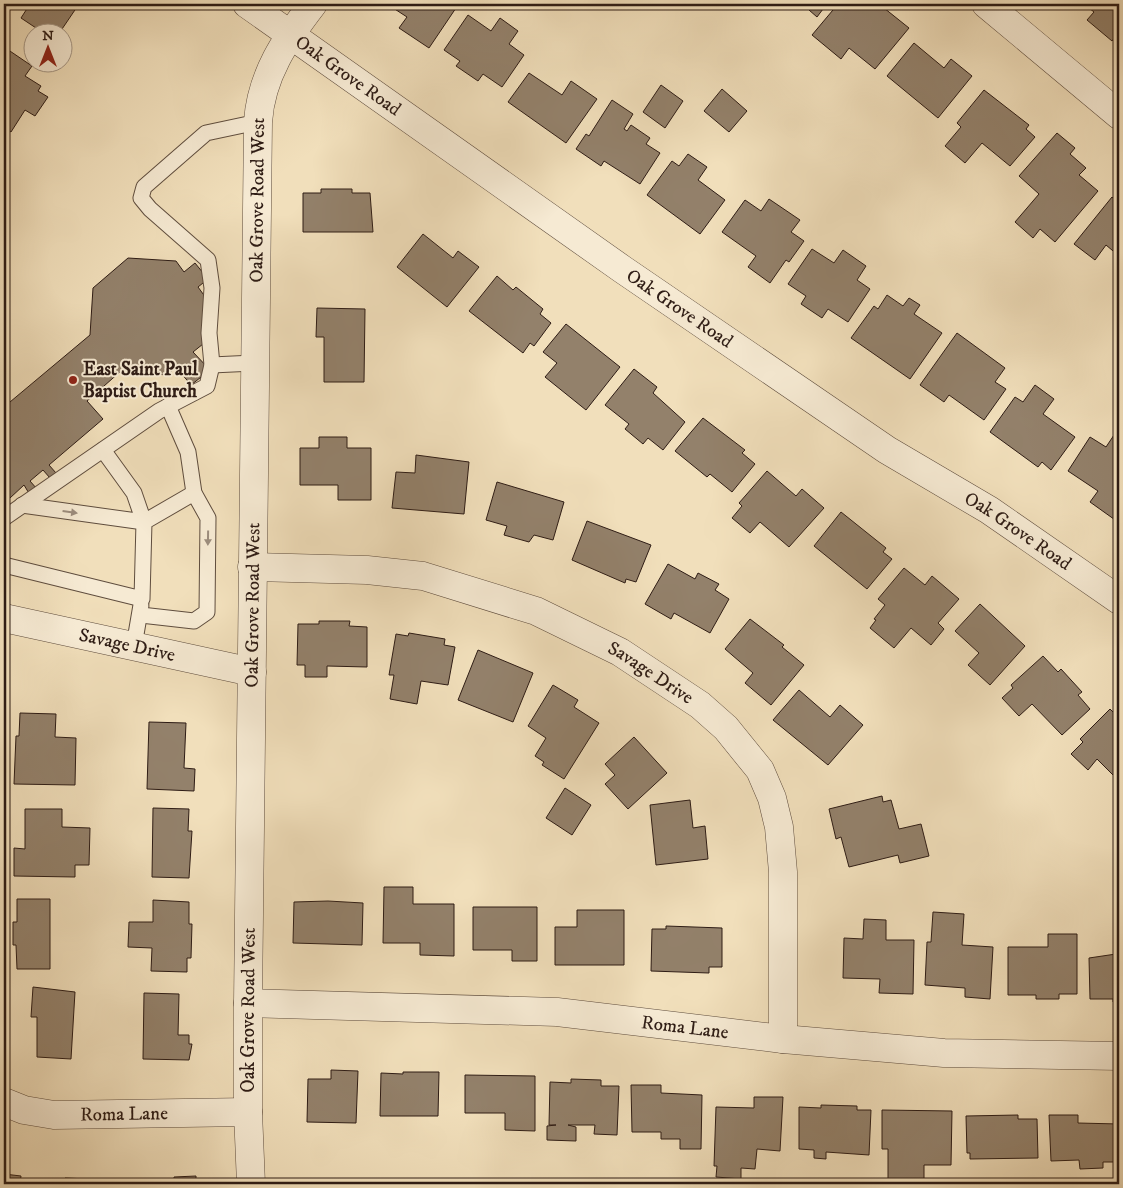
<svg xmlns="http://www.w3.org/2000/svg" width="1123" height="1188" viewBox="0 0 1123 1188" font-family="'IM FELL DW Pica',serif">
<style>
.building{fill:#93816b;stroke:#2e1c15}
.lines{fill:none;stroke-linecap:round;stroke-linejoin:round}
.service-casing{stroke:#5f4d3e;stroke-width:17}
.minor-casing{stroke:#5f4d3e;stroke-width:29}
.tertiary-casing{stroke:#5f4d3e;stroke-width:29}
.service{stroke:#f6ead3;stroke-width:15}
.minor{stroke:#f6ead3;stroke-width:28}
.tertiary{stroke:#f6ead3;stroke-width:28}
.oneway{fill:#9c8d7e}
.poi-dot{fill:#8f2418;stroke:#f6ead3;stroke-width:2}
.labels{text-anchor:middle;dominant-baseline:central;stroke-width:4;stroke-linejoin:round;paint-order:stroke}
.street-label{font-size:19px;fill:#2e1c15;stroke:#f6ead3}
.poi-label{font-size:19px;font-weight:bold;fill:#2e1c15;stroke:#f6ead3;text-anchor:start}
</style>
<rect width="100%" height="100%" fill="#f1dfbb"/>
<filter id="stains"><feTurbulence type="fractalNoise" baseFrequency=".004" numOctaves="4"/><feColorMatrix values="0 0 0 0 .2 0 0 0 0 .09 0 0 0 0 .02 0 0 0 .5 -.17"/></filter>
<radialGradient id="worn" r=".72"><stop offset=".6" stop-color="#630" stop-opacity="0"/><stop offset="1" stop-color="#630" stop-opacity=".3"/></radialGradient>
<g class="building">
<path d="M30,4H79L60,32H42L21,18Z"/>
<path d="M387,4H456L458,5L429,48L399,28L407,17Z"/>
<path d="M814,4L826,5L817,17L809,10Z"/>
<path d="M838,4H879L909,28L875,69L849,48L841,59L812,35Z"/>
<path d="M1084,4H1119V32L1112,41L1087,20L1094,12Z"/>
<path d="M468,15L491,31L500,18L518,31L509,44L524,55L502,87L483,74L478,81L456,66L460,61L444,50Z"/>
<path d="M914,43L944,68L951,59L972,76L938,118L887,76Z"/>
<path d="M4,47L32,66L25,76L41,86L38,91L48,97L35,116L25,110L11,132L4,127Z"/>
<path d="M529,73L562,95L571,81L597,99L566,143L508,102Z"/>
<path d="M661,85L683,101L665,128L643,112Z"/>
<path d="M722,89L747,111L729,132L704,111Z"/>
<path d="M984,90L1029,125L1026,129L1035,137L1010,166L982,143L965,163L945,146L961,127L957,123Z"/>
<path d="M612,100L633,114L624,129L627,131L631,125L650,138L646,144L660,153L640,184L604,161L601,166L576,149L586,134L589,136Z"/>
<path d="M1057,133L1075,148L1070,154L1086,168L1079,175L1098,191L1055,242L1040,229L1033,238L1015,222L1039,194L1019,176Z"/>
<path d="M688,154L707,167L698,180L725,200L700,234L647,195L672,161L679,166Z"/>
<path d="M321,189H352V193H370L373,232H303V193H321Z"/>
<path d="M1112,197L1119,203V256L1106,245L1095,260L1074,244Z"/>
<path d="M769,199L800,220L791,232L804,241L789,262L786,260L770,283L748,267L756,256L722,232L745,200L761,211Z"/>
<path d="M423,234L453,258L458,251L479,267L447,307L397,267Z"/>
<path d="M812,249L834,263L843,250L866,266L857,280L870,289L848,322L828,309L822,318L801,304L806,296L788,284Z"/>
<path d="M128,258L176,261L184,272L195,263L208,279L198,287L206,298L203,344L193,352L210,370L191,385L176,367L167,375L121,371L87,401L103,419L49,465L56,473L50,478L43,470L30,481L37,489L30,495L24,485L10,498L4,490V407L90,335L93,288Z"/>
<path d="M497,276L513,290L516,287L543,309L540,314L551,323L534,346L530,343L523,353L469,311Z"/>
<path d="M887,295L903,306L909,298L920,305L914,314L942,333L910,379L851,338L874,306L878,309Z"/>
<path d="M317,308L365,309L364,382H324V337H316Z"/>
<path d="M566,324L620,367L586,410L545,377L557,363L543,352Z"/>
<path d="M957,333L1005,368L995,382L1006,389L984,420L949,395L944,402L920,385Z"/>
<path d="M634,369L657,387L653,393L685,422L663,450L648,438L643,444L625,429L629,424L605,405Z"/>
<path d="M1035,385L1054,399L1043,414L1075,437L1051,470L1042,462L1038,467L990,432L1015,397L1023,402Z"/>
<path d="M703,418L745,450L742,453L755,464L732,492L710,474L707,477L675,451Z"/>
<path d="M1114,435L1119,438L1118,522L1090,502L1098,491L1068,471L1090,437L1106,447Z"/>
<path d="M319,437H347V448H371V500H338V485H300V448H319Z"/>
<path d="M416,455L469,462L464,514L392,508L396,472L415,473Z"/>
<path d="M767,471L796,496L802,489L824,508L789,547L760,522L750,533L732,518L742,506L739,503Z"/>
<path d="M497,482L564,502L553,540L534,535L529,542L504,535L507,526L486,520Z"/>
<path d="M841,512L886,548L883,552L892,559L867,589L814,546Z"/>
<path d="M587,521L651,545L636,582L626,579L625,583L572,560Z"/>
<path d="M668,564L695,579L698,573L719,584L715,590L729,599L710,633L674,613L671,619L645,604Z"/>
<path d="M904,568L925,585L932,576L959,599L938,623L944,629L931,645L911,628L894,648L870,628L876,620L874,619L885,605L878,599Z"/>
<path d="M980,604L1025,646L990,685L968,665L979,653L955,631Z"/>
<path d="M750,619L784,645L782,647L804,665L771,705L745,683L753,673L725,649Z"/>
<path d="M319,621H350L349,626L367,627V667L327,666V677H305V665H297L298,624H319Z"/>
<path d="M409,633L445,639L444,645L455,647L448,685L421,681L417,704L390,699L394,675H389L396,634L408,636Z"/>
<path d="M478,650L533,673L513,722L458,700Z"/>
<path d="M1043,656L1058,672L1061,669L1082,692L1078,695L1090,709L1062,735L1032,704L1019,716L1002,698L1013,688L1011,685Z"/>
<path d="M553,685L578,700L574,707L599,723L564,779L542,765L544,762L535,756L546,738L528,726Z"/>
<path d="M799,690L830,717L840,705L863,725L828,765L773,720Z"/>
<path d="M1110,709L1119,718V781L1097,759L1088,770L1071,754L1083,742L1080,739Z"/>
<path d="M20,713L56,714L55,737L76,738L75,785L14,784L16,736H19Z"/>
<path d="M149,722L186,723L184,768L195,769L194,791L147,789Z"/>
<path d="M634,737L667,773L628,809L605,784L615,775L605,764Z"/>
<path d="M565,788L591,805L572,835L546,818Z"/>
<path d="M882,796L883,802L891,800L899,829L921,824L929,856L900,863L898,855L849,867L841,837L836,839L829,809Z"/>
<path d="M690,800L693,828L705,826L708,859L656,865L650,805Z"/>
<path d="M153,808L189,809L188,831H192L189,878L152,877Z"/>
<path d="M25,809H62V827L90,828L89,865H75V877L14,876V848L25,849Z"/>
<path d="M384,887H413V904H454V956L420,955V943H383Z"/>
<path d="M17,899H50V969H17L16,945H13V922H17Z"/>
<path d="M153,900L189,902V924H192L191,958H187V972L151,971L152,948L128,947L129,922H153Z"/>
<path d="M328,901L363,903L362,945L293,943L294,902Z"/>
<path d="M473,907H537V961H512V950H473Z"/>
<path d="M577,910H624V965H555V927H577Z"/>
<path d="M933,912L964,914L962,945L993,947L990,999L965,997V988L925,985L927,942H931Z"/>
<path d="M864,919L886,920V940H914L913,994L879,993L880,979L843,978L844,938L863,939Z"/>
<path d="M666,926L722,928V967H709V973L651,971L652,929H666Z"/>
<path d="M1048,934H1077V994H1059V999H1036V995H1008V947H1048Z"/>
<path d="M1116,954L1119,956V1002H1113V999H1090L1089,958Z"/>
<path d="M33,987L75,992L71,1059L37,1057V1017H31Z"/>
<path d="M144,993L179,994L178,1035H189V1044H192L189,1060L143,1059Z"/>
<path d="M331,1070L358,1071L356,1123L307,1122L308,1079H331Z"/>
<path d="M403,1072H439L438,1116H380L381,1073L403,1074Z"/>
<path d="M465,1075L535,1076V1131L505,1130V1113H465Z"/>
<path d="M571,1079L601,1080V1086H619L617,1135L594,1134L595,1125H568L576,1127V1141L547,1140V1126L556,1125H549L550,1082L571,1083Z"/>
<path d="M631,1085H661V1093L702,1095L701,1149H680V1139H661V1132H632Z"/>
<path d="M754,1097H783L780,1151L757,1149L755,1169L741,1168V1179L716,1177L717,1166H714L716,1107L754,1108Z"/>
<path d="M821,1105L857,1106V1110H871L869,1155L826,1152V1159L814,1158V1150L799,1149V1107L821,1108Z"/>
<path d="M882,1110L952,1111L951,1165H924V1179L888,1181V1149H882Z"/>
<path d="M1018,1115V1119H1037L1038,1158L970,1159V1153H967L966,1116Z"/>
<path d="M1049,1115H1078V1123L1119,1124V1162H1103V1168L1080,1169L1079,1160L1051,1161Z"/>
<path d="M4,1174L21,1176L20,1184H4Z"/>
<path d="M196,1176V1184H174V1177Z"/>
<path d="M65,1178L113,1180V1184H45V1181H65Z"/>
</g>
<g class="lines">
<g class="service-casing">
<g id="service">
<path d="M212,365L254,363"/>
<path d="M22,505L144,522L134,493L103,450"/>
<path d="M4,518L159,411L207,386L212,365L209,333L212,288L208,260L150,209L141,198L144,187L206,133L258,122"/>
<path d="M4,565L142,599L144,522L194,493"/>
<path d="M141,615L194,621L207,612L208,518L194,493L188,452L168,406"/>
<path d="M134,646L141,605"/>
</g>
</g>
<g class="minor-casing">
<g id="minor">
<path d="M986,4L1119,115"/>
<path id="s1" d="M252,567L367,570L423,576L536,611L620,652L700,705L726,728L760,770L772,798L779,827L783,872V1039"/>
<path id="s2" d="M4,618L252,672"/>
<path id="s3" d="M248,1003L557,1012L783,1039L944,1053L1119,1056"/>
<path id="s4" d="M4,1102L24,1110L54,1115L248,1112"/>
<path id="s5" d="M251,1184L248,1112V1003L258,122C261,75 286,39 313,4"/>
</g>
</g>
<g class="tertiary-casing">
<g id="tertiary">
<path id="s6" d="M247,4L622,269L887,450L989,510L1119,600"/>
</g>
</g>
<use href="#service" class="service"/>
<use href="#minor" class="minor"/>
<use href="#tertiary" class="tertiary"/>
</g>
<defs><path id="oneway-solid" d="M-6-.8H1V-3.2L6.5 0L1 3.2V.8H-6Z" transform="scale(1.25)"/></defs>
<g class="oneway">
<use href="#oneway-solid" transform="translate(70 512) rotate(8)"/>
<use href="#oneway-solid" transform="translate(208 538) rotate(91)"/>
</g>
<circle class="poi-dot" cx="73" cy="380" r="5"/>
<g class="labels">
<g class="street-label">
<text stroke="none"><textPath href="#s6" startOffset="124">Oak Grove Road</textPath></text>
<text stroke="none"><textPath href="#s5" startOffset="984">Oak Grove Road West</textPath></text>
<text stroke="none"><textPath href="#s6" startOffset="529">Oak Grove Road</textPath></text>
<text stroke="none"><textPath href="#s6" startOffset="934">Oak Grove Road</textPath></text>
<text stroke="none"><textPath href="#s5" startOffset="579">Oak Grove Road West</textPath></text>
<text stroke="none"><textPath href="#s2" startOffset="126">Savage Drive</textPath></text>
<text stroke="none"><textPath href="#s1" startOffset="420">Savage Drive</textPath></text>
<text stroke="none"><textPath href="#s5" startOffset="174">Oak Grove Road West</textPath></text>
<text stroke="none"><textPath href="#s3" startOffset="438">Roma Lane</textPath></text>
<text stroke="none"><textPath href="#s4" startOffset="122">Roma Lane</textPath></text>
</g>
<g class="poi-label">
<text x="83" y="369">East Saint Paul<tspan x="83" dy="22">Baptist Church</tspan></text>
</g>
</g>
<rect width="1123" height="1188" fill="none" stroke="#f1dfbb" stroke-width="20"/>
<rect x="5" y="5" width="1113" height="1178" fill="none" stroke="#2e1c15" stroke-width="2.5"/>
<rect x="10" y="10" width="1103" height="1168" fill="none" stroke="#2e1c15"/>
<g transform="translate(48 48)"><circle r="24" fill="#f6ead3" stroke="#a69887"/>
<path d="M0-4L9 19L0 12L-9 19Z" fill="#8f2418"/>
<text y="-8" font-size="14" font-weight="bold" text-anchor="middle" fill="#2e1c15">N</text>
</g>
<rect width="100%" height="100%" filter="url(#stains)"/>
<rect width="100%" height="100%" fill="url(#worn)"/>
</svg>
